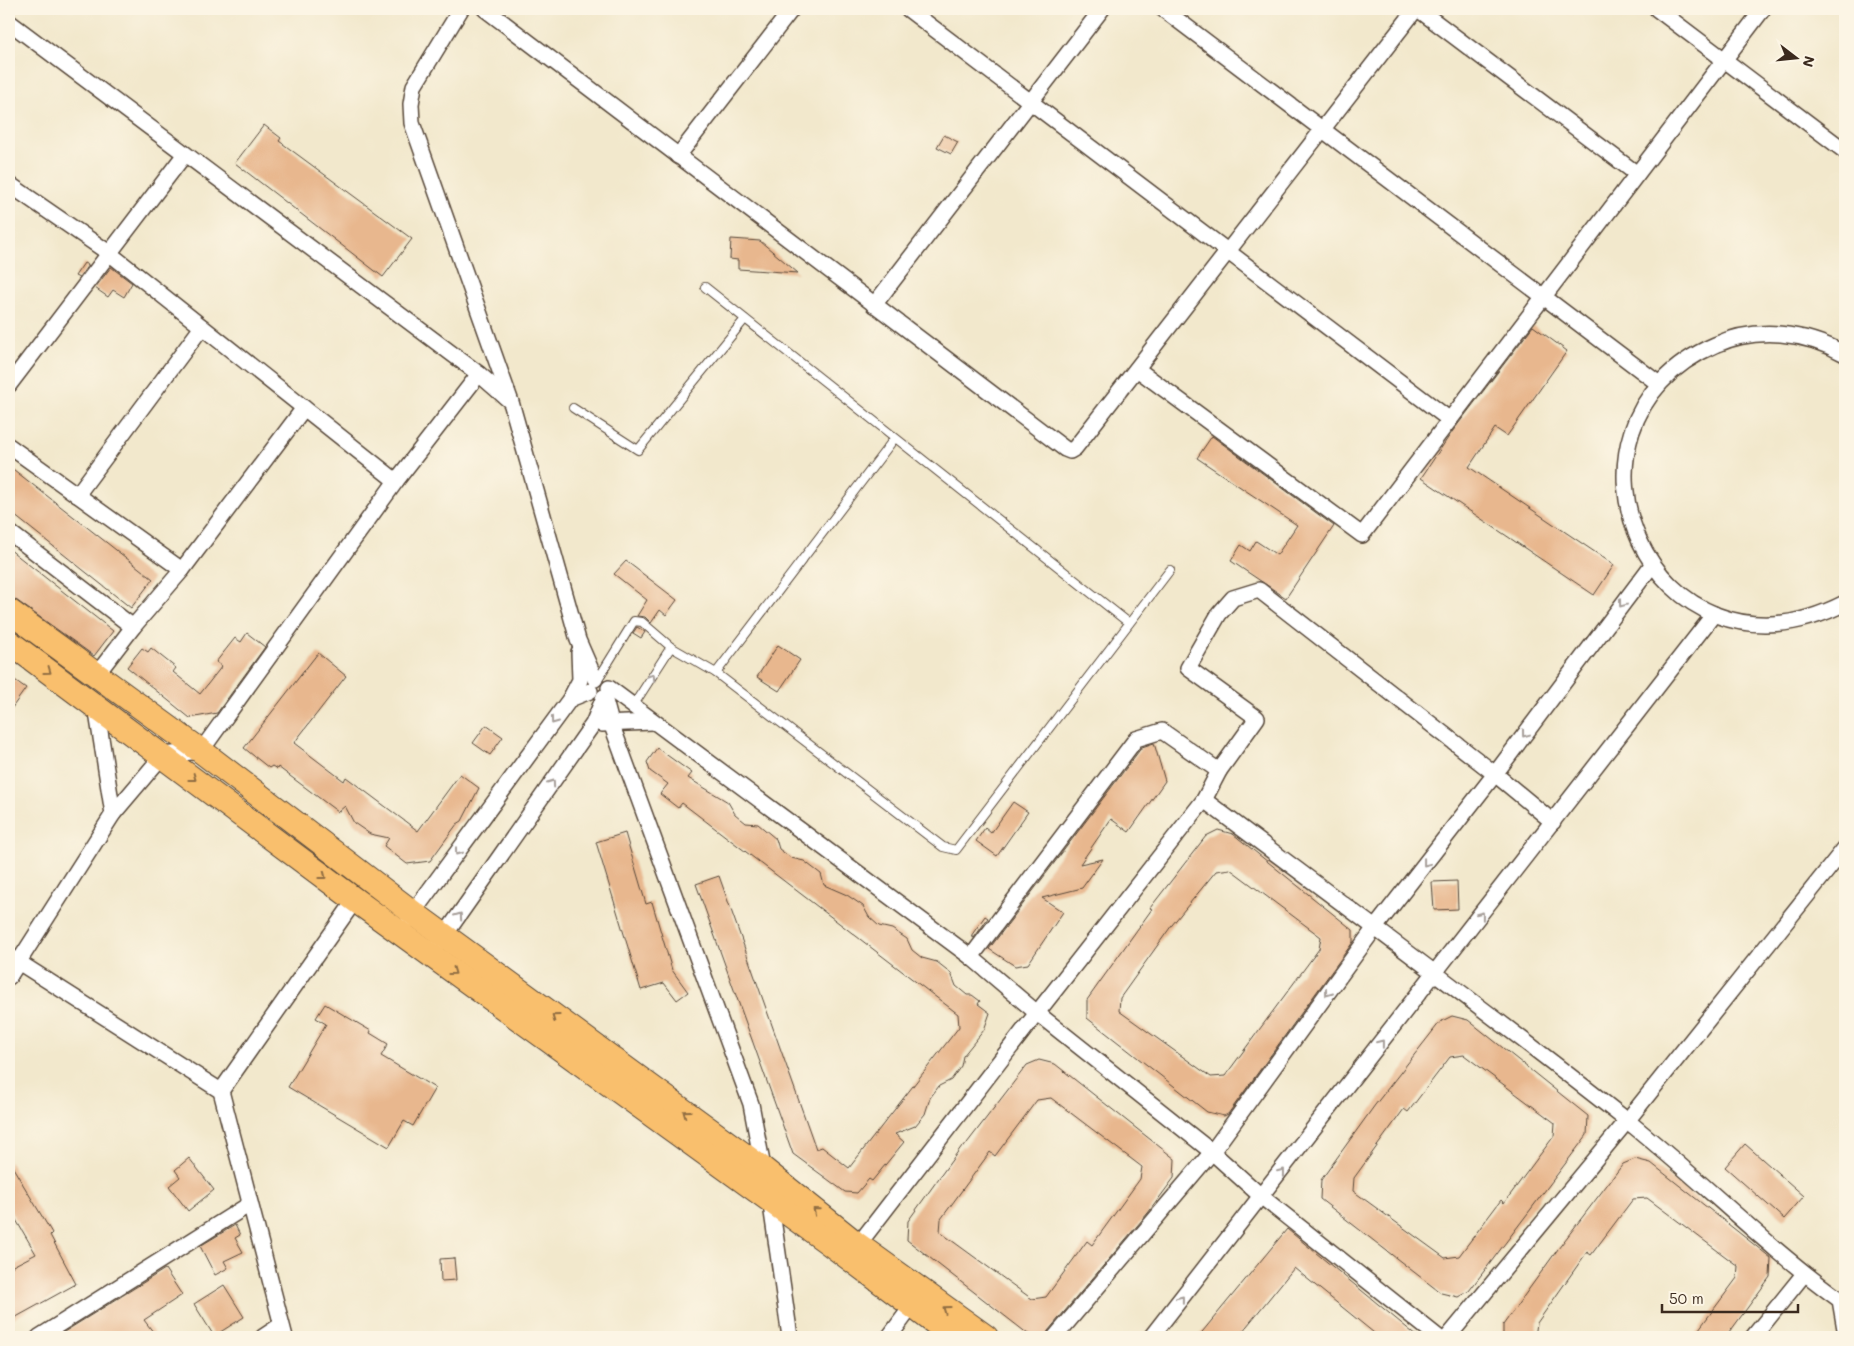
<svg xmlns="http://www.w3.org/2000/svg" width="1854" height="1346" viewBox="0 0 1854 1346" font-family="Mali,sans-serif">
<style>
.building{fill:#e8b78e;fill-rule:evenodd}
.lines{fill:none;stroke-linecap:round;stroke-linejoin:round}
.service-casing{stroke:#564638;stroke-width:10}
.minor-casing{stroke:#564638;stroke-width:18}
.primary-casing{stroke:#564638;stroke-width:26}
.service{stroke:#fff;stroke-width:8}
.minor{stroke:#fff;stroke-width:15}
.primary{stroke:#f9bf6d;stroke-width:24}
.oneway{stroke:#a79f9a}
.oneway2{stroke:#906d42}
</style>
<rect width="100%" height="100%" fill="#fcf5e5"/>
<filter id="ink" filterUnits="userSpaceOnUse"><feTurbulence type="fractalNoise" baseFrequency=".02" numOctaves="2"/><feDisplacementMap in="SourceGraphic" scale="10" xChannelSelector="R" yChannelSelector="G"/><feConvolveMatrix kernelMatrix="1 2 1 2 8 2 1 2 1" color-interpolation-filters="sRGB"/></filter>
<filter id="wash" filterUnits="userSpaceOnUse"><feTurbulence type="fractalNoise" baseFrequency=".0096" numOctaves="4" result="noise"/><feDisplacementMap in="SourceGraphic" scale="20" xChannelSelector="R" yChannelSelector="G"/><feGaussianBlur stdDeviation="1.12" result="paint"/><feColorMatrix in="noise" values="0 0 0 0 0 0 0 0 0 0 0 0 0 0 0 0 0 1.4 0 .05"/><feComposite in="paint" operator="in"/></filter>
<g filter="url(#wash)">
<rect width="100%" height="100%" fill="#f2e8cc"/>
<g id="blocks">
<g class="building">
<path d="M264,125L281,138L279,141L412,239L383,277L235,163Z"/>
<path d="M944,135L958,142L951,154L937,147Z"/>
<path d="M731,239L760,241L798,273L738,269V260L730,259Z"/>
<path d="M84,263L88,265L79,278L75,276Z"/>
<path d="M111,267L132,283L124,297L113,290L108,297L95,288Z"/>
<path d="M1533,326L1567,351L1507,436L1495,428L1469,467L1614,565L1594,595L1421,478L1452,432Z"/>
<path d="M1212,436L1334,526L1286,598L1231,561L1241,545L1250,551L1256,541L1277,555L1297,525L1197,458Z"/>
<path d="M9,466L153,579L131,608L9,511Z"/>
<path d="M9,549L113,631L94,656L9,595Z"/>
<path d="M626,561L677,600L666,615L660,610L651,623L645,617L637,616L647,600L614,574Z"/>
<path d="M637,627L645,632L641,638L633,633Z"/>
<path d="M247,633L265,647L217,713L190,718L127,667L142,648L148,652L151,648L176,668L173,672L200,694L222,666L216,662L235,638L241,642Z"/>
<path d="M778,645L800,660L779,691L757,677Z"/>
<path d="M318,653L346,676L294,743L344,781L346,777L418,831L460,774L479,788L462,821L457,824L430,861L407,864L384,846L389,838L370,834L354,823L345,806L338,812L278,767L277,769L272,766L269,768L244,748Z"/>
<path d="M9,676L26,688L9,712Z"/>
<path d="M486,725L503,737L490,755L473,743Z"/>
<path d="M1154,743L1165,781L1129,832L1111,819L1080,864L1103,859L1082,888L1042,898L1063,912L1028,964L1015,966L989,949L1142,747Z"/>
<path d="M657,748L692,773L688,778L728,802L735,814L746,823L758,824L776,839L779,849L791,858L804,861L821,874L824,885L847,895L863,906L869,917L879,926L892,929L907,939L912,950L922,958L937,962L951,973L956,986L967,995H972L980,1001L978,1004L990,1013L984,1030L963,1056L961,1066L951,1080L939,1086L930,1098L925,1114L915,1126L895,1134L904,1142L872,1181L869,1179L857,1193L845,1192L793,1154L696,884L719,876L816,1149L822,1147L849,1168L959,1027L958,1014L682,803L678,808L660,794L668,784L650,771L647,762Z"/>
<path d="M1013,802L1028,812L997,856L976,841L985,828L991,833Z"/>
<path d="M1218,830L1233,834L1353,930V942L1228,1114L1224,1116L1207,1112L1087,1018V1000L1152,909L1150,908L1206,836ZM1230,869L1321,937L1319,949L1225,1076L1211,1077L1119,1011L1120,998L1172,925L1216,871Z"/>
<path d="M625,833L646,904L652,902L672,970L688,992L677,1000L664,983L641,990L596,842Z"/>
<path d="M1457,881L1458,909L1434,910L1432,882Z"/>
<path d="M985,916L988,918L974,938L971,936Z"/>
<path d="M325,1004L371,1031L370,1033L388,1044L381,1056L435,1088L413,1126L404,1121L389,1147L288,1087L326,1024L316,1018Z"/>
<path d="M1452,1016L1468,1020L1588,1116L1587,1135L1469,1291L1458,1297L1441,1293L1320,1199L1321,1180L1375,1105L1440,1022ZM1464,1055L1555,1123L1554,1136L1504,1203L1501,1200L1459,1256L1445,1258L1353,1191L1354,1178L1404,1109L1408,1112L1450,1057Z"/>
<path d="M1039,1060L1055,1064L1175,1159L1174,1178L1148,1213L1048,1331L1046,1337L1028,1334L907,1240L908,1221L962,1146L964,1147L1027,1065ZM1051,1098L1142,1167L1140,1179L1092,1245L1087,1241L1046,1297L1032,1299L940,1232L941,1219L990,1152L995,1156L1037,1100Z"/>
<path d="M1745,1144L1804,1196L1784,1219L1725,1167Z"/>
<path d="M189,1158L214,1190L188,1211L169,1186L180,1177L175,1170Z"/>
<path d="M1635,1159L1651,1163L1771,1258L1770,1277L1726,1337H1693L1737,1278L1738,1266L1647,1198L1633,1199L1591,1255L1587,1252L1537,1323L1535,1337H1503V1325L1558,1249L1623,1164Z"/>
<path d="M9,1161L52,1233L50,1235L76,1284L9,1321V1268L36,1254L9,1208Z"/>
<path d="M235,1225L240,1235L235,1238L243,1252L224,1261L228,1268L215,1275L200,1246Z"/>
<path d="M1287,1229L1418,1337H1379L1294,1268L1238,1337H1198Z"/>
<path d="M454,1258L456,1280L441,1281L440,1259Z"/>
<path d="M165,1269L182,1295L144,1320L157,1337H56Z"/>
<path d="M224,1285L244,1317L214,1336L194,1304Z"/>
</g>
</g>
</g>
<g filter="url(#ink)">
<use href="#blocks" fill-opacity="0" stroke="#564638" stroke-width="1"/>
<g class="lines">
<g class="service-casing">
<g id="service">
<path d="M705,287L1129,623"/>
<path d="M573,408L638,450L745,319"/>
<path d="M716,673L894,439"/>
<path d="M598,679L634,621L642,622L671,647L716,673L943,847L956,850L1170,570"/>
<path d="M633,706L671,647"/>
</g>
</g>
<g class="minor-casing">
<g id="minor">
<path d="M461,9L414,86L411,104L412,123L511,402L578,640L595,679"/>
<path d="M485,9L1065,449L1070,451L1075,448L1416,9"/>
<path d="M908,9L1450,420"/>
<path d="M1163,9L1659,384"/>
<path d="M1418,9L1637,174"/>
<path d="M1657,9L1845,151"/>
<path d="M9,22L479,374L510,401"/>
<path d="M678,156L792,9"/>
<path d="M9,184L109,253L396,481"/>
<path d="M874,305L1102,9"/>
<path d="M1845,354C1805,332 1757,326 1715,345C1534,423 1651,702 1845,603"/>
<path d="M1137,369L1362,535L1763,9"/>
<path d="M9,385L185,154"/>
<path d="M9,446L182,570"/>
<path d="M77,495L202,327"/>
<path d="M9,532L133,627"/>
<path d="M97,674L133,627L182,570L304,408"/>
<path d="M609,688L971,957L1037,1013L1212,1152L1262,1197L1438,1337"/>
<path d="M604,697L611,723L751,1104L764,1173"/>
<path d="M570,699L580,680L579,652"/>
<path d="M96,706L113,814"/>
<path d="M602,724L653,722"/>
<path d="M1219,771L1257,718L1188,668L1219,614L1233,598L1259,590L1495,774L1553,822"/>
<path d="M1204,800C1345,906 1487,1010 1625,1119C1698,1177 1764,1245 1840,1300L1845,1329"/>
<path d="M409,918L570,699L590,691"/>
<path d="M440,942L593,724L604,697"/>
<path d="M9,956L221,1091L285,1337"/>
<path d="M9,977L113,814L163,755L201,751L396,481L479,374"/>
<path d="M221,1091L355,900"/>
<path d="M770,1198L790,1337"/>
<path d="M858,1245L1037,1013L1204,800L1219,771L1162,731L1136,739L971,957"/>
<path d="M39,1337L250,1204"/>
<path d="M263,1337L281,1325"/>
<path d="M889,1337L912,1306"/>
<path d="M1055,1337L1212,1152L1374,929L1495,774L1652,565"/>
<path d="M1151,1337L1714,614"/>
<path d="M1448,1337L1627,1121L1845,848"/>
<path d="M1753,1337L1804,1274"/>
</g>
</g>
<g class="primary-casing">
<g id="primary">
<path d="M9,611L201,751L412,912L763,1169L858,1245L986,1337"/>
<path d="M9,642L355,900L829,1243L954,1337"/>
</g>
</g>
<use href="#service" class="service"/>
<use href="#minor" class="minor"/>
<use href="#primary" class="primary"/>
</g>
<defs><path id="oneway-chevron" d="M-2-3.5L2.5 0L-2 3.5" fill="none" stroke-width="1.6" stroke-linecap="round" stroke-linejoin="round" transform="scale(1.25)"/></defs>
<g class="oneway">
<use href="#oneway-chevron" transform="translate(1622 604) rotate(127)"/>
<use href="#oneway-chevron" transform="translate(652 677) rotate(-57)"/>
<use href="#oneway-chevron" transform="translate(554 721) rotate(126)"/>
<use href="#oneway-chevron" transform="translate(1525 734) rotate(127)"/>
<use href="#oneway-chevron" transform="translate(552 783) rotate(-55)"/>
<use href="#oneway-chevron" transform="translate(458 852) rotate(127)"/>
<use href="#oneway-chevron" transform="translate(1426 863) rotate(128)"/>
<use href="#oneway-chevron" transform="translate(1481 915) rotate(-52)"/>
<use href="#oneway-chevron" transform="translate(459 916) rotate(-55)"/>
<use href="#oneway-chevron" transform="translate(1328 993) rotate(126)"/>
<use href="#oneway-chevron" transform="translate(1381 1043) rotate(-52)"/>
<use href="#oneway-chevron" transform="translate(1282 1172) rotate(-52)"/>
<use href="#oneway-chevron" transform="translate(1181 1299) rotate(-52)"/>
</g>
<g class="oneway2">
<use href="#oneway-chevron" transform="translate(48 671) rotate(36)"/>
<use href="#oneway-chevron" transform="translate(193 778) rotate(37)"/>
<use href="#oneway-chevron" transform="translate(323 876) rotate(37)"/>
<use href="#oneway-chevron" transform="translate(453 972) rotate(36)"/>
<use href="#oneway-chevron" transform="translate(555 1017) rotate(-144)"/>
<use href="#oneway-chevron" transform="translate(686 1113) rotate(-144)"/>
<use href="#oneway-chevron" transform="translate(816 1211) rotate(-141)"/>
<use href="#oneway-chevron" transform="translate(946 1309) rotate(-144)"/>
</g>
</g>
<rect width="1854" height="1346" fill="none" stroke="#fcf5e5" stroke-width="30"/>
<g transform="translate(1796 58) rotate(106)" stroke="#fcf5e5" stroke-width="4" paint-order="stroke">
<path d="M0-4L9 19L0 12L-9 19Z" fill="#3b2a1e"/>
<text y="-8" font-size="14" font-weight="bold" text-anchor="middle" fill="#3b2a1e">N</text>
</g>
<path d="M1662 1304v8h136v-8" fill="none" stroke="#3b2a1e" stroke-width="2.5"/>
<text x="1669" y="1304" font-size="15" fill="#3b2a1e" stroke="#fcf5e5" stroke-width="4" paint-order="stroke">50 m</text>
</svg>
